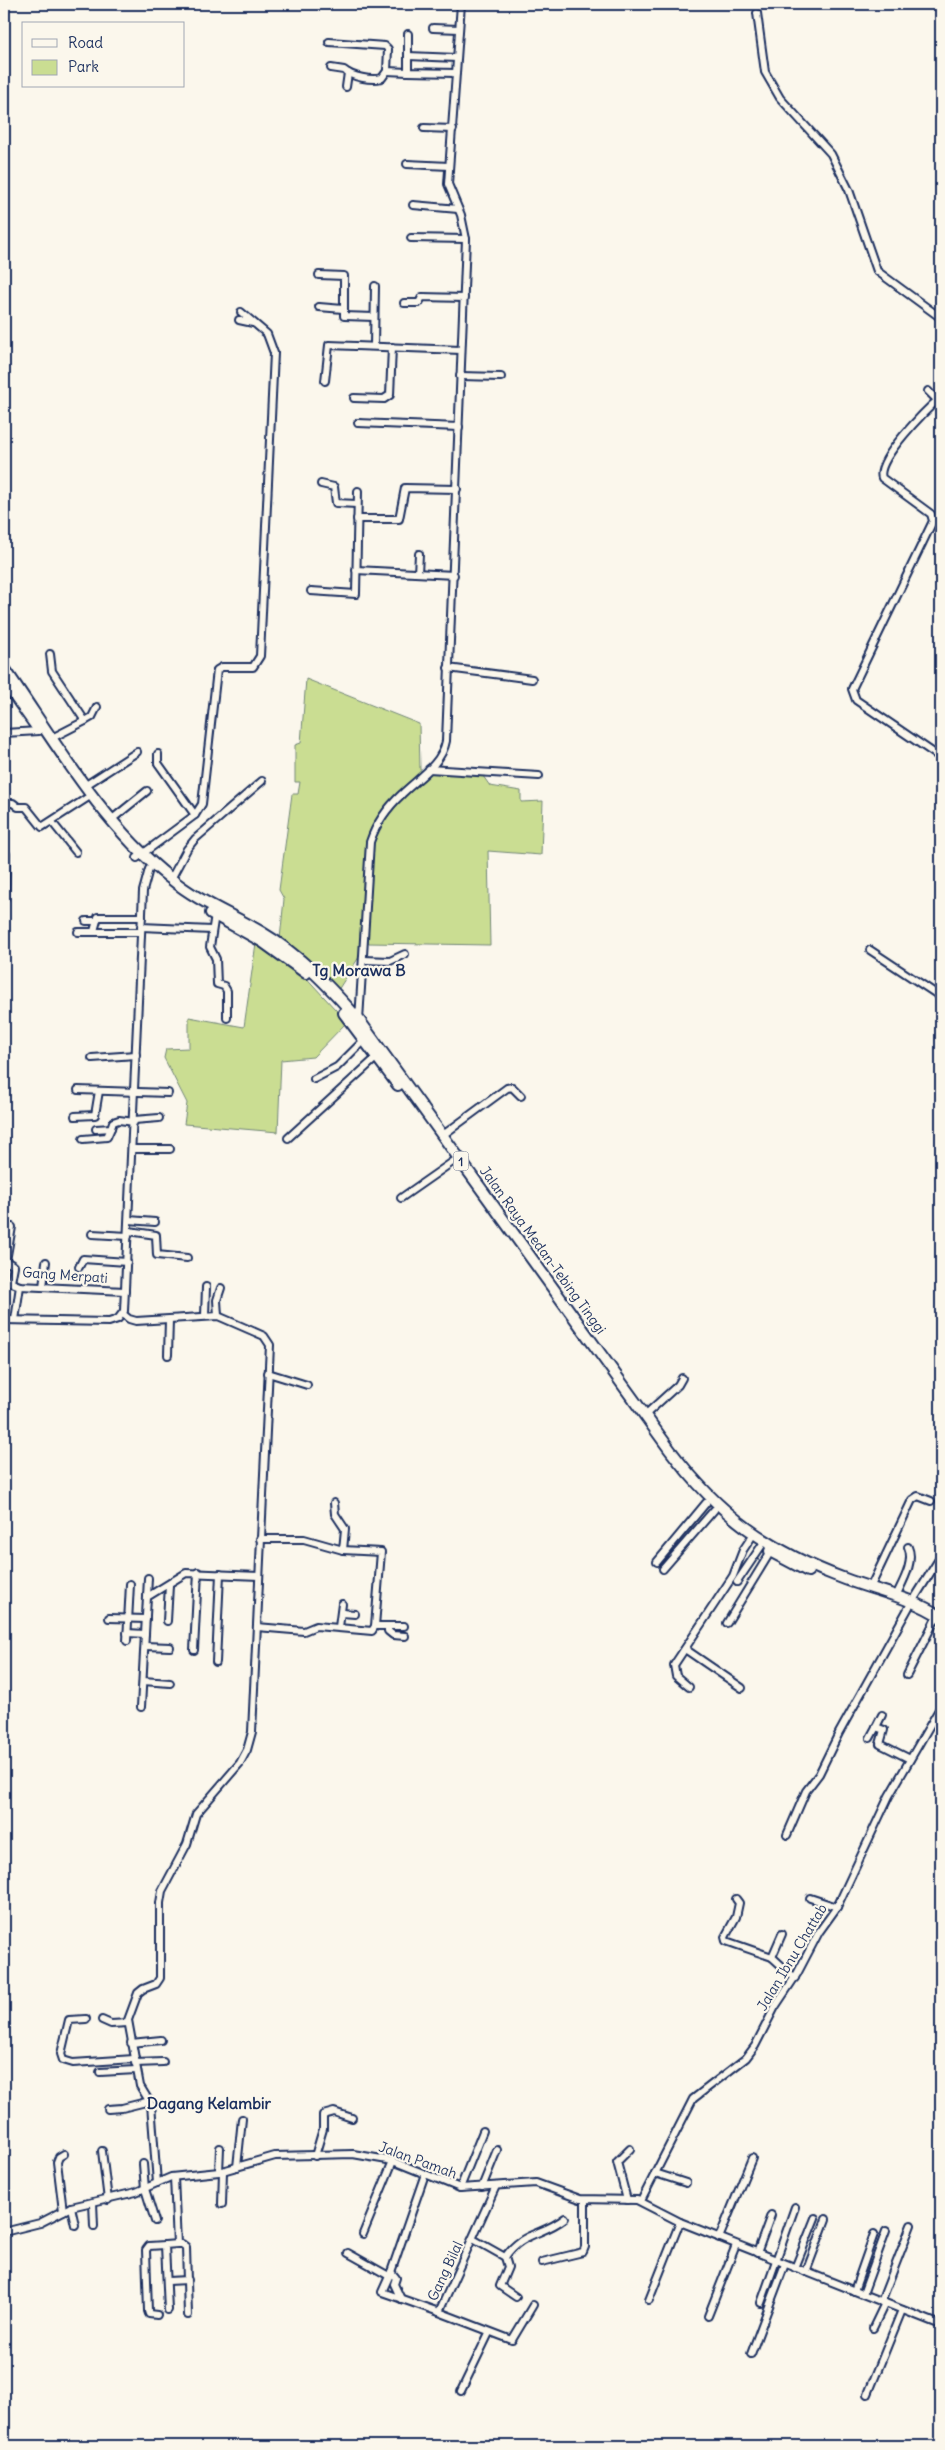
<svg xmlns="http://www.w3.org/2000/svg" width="945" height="2450" viewBox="0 0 945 2450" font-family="Delius,sans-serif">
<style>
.green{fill:#cadd92;stroke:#728678}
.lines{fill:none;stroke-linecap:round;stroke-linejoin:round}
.minor-casing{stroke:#1b2f5e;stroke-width:10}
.highway-casing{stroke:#1b2f5e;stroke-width:14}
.minor{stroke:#fbf7ec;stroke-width:6}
.highway{stroke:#fbf7ec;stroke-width:10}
.labels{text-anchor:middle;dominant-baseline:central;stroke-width:4.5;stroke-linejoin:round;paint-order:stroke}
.shield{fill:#fbf7ec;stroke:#5e6b89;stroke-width:1}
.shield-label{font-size:12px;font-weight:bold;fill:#1b2f5e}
.street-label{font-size:14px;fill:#1b2f5e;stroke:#fbf7ec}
.quarter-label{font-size:16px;font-weight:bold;fill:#1b2f5e;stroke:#fbf7ec}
</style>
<rect width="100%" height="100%" fill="#fbf7ec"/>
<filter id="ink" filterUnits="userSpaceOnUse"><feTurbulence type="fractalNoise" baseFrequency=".02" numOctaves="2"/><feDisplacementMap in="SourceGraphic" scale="10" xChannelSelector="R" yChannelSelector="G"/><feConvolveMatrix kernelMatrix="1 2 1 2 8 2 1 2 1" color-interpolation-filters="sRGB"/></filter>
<g filter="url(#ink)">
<g class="green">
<path d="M306,679L419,724L420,770L483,776L490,786L521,791V802L543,801L541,855L488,851L490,945L368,943L338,990L280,939L284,899L279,890L292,794H298L300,782H295V745L301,743Z"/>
<path d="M256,943L301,972L347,1022L313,1057L281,1060L278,1132L184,1124L187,1103L164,1058L166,1049L189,1048V1017L244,1027Z"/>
</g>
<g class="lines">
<g class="minor-casing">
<g id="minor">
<path d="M757,13L765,72L780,98L831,154L849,190L877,271L941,318"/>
<path d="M433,28L459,29"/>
<path d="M408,34V72L456,73"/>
<path d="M329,42L385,46L388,49L387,71L408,72"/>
<path d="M408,56L457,58"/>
<path d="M331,68L344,70C352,77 371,81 382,78L387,71"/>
<path d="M346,87L348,73"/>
<path d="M424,128L453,129"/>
<path d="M407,164L449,166"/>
<path d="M413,205L458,209"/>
<path d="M411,238L466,239"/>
<path d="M319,275L344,276V316L374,317"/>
<path d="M404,303H419L422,297L464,298"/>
<path d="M319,307L343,309"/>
<path d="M239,320L253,323"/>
<path d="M374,346L375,286"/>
<path d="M460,376L501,377"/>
<path d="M325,381L329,345L461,350"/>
<path d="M928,391L937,400"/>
<path d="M941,397C927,409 875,460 882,478L931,514L933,521L852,689L856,700L941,758"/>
<path d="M354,398L384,399L390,395L392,347"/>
<path d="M358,423L459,427"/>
<path d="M321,484L334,487L336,503L357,504"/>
<path d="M357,519H399L405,488L457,489"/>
<path d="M356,570L454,575"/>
<path d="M418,573L419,554"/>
<path d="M311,591L356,594L358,491"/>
<path d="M50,654L52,671L85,721L52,738"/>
<path d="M448,668L532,679"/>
<path d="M85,721L92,717L97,707"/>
<path d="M4,733L39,731"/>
<path d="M158,754V763L195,815"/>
<path d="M429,769L539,776"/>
<path d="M86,785L137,752"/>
<path d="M4,803H13L18,807H26L42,827L87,798"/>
<path d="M111,820L147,791"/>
<path d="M52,822L76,852"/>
<path d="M4,849L6,854L5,898"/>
<path d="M137,858L195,815L202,804L217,670L222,667H253L260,656L274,353L267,334L241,312"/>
<path d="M171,879L187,849L195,839L262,781"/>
<path d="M215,914L210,947L216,959L217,984L224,986L227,991V1018"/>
<path d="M86,921H96"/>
<path d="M141,927L212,930"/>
<path d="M94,931L98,917H142"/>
<path d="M78,932H141"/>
<path d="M870,950L941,997"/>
<path d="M364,960L390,961L405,954"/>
<path d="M359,1020L370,842C376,824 388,807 402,794C417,779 442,764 446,741L466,239L461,215L448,184L461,4"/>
<path d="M92,1058L136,1055"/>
<path d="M314,1079L337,1067L364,1040"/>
<path d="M78,1090L168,1093"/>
<path d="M75,1116L95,1115L99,1091"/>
<path d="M134,1120L159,1118"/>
<path d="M96,1129L111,1128L113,1122L119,1120L134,1122"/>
<path d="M443,1135L507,1088L512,1087L521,1096"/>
<path d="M288,1138L377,1057"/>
<path d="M83,1139L107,1137L111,1128"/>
<path d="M133,1149H170"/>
<path d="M401,1198L454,1161"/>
<path d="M129,1220L155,1222"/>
<path d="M129,1231L156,1235L157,1255L187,1258"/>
<path d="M92,1234L128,1236"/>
<path d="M79,1267L83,1259L127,1262"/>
<path d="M4,1280L20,1286L125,1291"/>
<path d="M11,1282L14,1266L6,1261L12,1227"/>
<path d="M43,1287L46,1262"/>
<path d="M123,1314L129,1319L136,1321L218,1316L264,1336L270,1345L252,1732L247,1750L240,1763L196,1814L187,1844L162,1891L160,1903V1978L156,1984L143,1989L138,1993L128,2020L140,2086L151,2104L157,2183"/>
<path d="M205,1316L206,1287"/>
<path d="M218,1316L217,1300L221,1288"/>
<path d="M4,1320L109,1322L118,1319L124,1311L143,891L149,869"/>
<path d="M15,1320L20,1286"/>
<path d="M168,1355L169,1320"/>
<path d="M268,1373L307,1385"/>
<path d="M645,1415L678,1385L682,1378"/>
<path d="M334,1503L335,1514L345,1529L343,1550"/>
<path d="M657,1562L706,1503"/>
<path d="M663,1569L714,1510"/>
<path d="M737,1582L762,1545"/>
<path d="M870,1588L912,1500L918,1496L931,1501"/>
<path d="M896,1596C902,1583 915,1562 908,1547"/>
<path d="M147,1597L148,1578"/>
<path d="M342,1613L355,1614"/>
<path d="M109,1618L146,1619"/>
<path d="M167,1621L169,1585"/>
<path d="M727,1623L771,1551"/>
<path d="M375,1626H388V1631L393,1635L405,1636"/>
<path d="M388,1626H404"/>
<path d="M257,1627L304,1631L316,1626L372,1631L375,1626L381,1552L343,1550L304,1539H260"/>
<path d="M339,1627L342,1604"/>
<path d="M127,1633L145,1634"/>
<path d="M127,1641L130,1584"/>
<path d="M145,1646L170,1647"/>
<path d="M685,1649L742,1688"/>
<path d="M194,1650L198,1572"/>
<path d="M216,1662L220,1574"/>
<path d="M907,1675L935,1620"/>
<path d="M143,1681L170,1683"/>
<path d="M689,1687L676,1676L674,1665L733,1576L743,1550L751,1538"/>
<path d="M141,1707L147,1597L186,1573L259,1576"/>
<path d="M882,1715L876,1727L884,1730L880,1744L910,1759"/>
<path d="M870,1738L876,1727"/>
<path d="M787,1835L806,1791L819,1774L839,1733L909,1607L941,1556"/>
<path d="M810,1898L837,1907"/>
<path d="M736,1899L739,1903L736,1917L725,1937L726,1941L772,1957"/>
<path d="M782,1934L772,1957L795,1978"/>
<path d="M86,2019L69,2020L61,2054L63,2060L73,2063L134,2059"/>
<path d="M102,2020L111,2024L128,2023"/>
<path d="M131,2043L161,2040"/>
<path d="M135,2063L163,2062"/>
<path d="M100,2072L136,2070"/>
<path d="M108,2109L122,2108L150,2101"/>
<path d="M102,2151L108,2200"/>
<path d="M315,2156L323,2129V2115L334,2112L352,2118"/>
<path d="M143,2164L145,2189L155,2221"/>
<path d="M237,2167L242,2119"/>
<path d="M219,2172L220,2148"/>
<path d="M655,2173L686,2183"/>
<path d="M425,2174L391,2272L382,2292L439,2312"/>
<path d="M496,2186L439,2312L512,2340L533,2305"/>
<path d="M482,2187L497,2150"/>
<path d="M460,2188L483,2131"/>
<path d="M627,2200L617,2162L630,2149"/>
<path d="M641,2201L693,2099L746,2058L755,2046L775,2007L797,1974L819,1932L837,1907L889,1796L941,1706"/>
<path d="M93,2202L94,2226"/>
<path d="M222,2204L223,2171"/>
<path d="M71,2207L75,2225"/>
<path d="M63,2211L57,2162L59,2157L64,2154"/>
<path d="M4,2232L40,2223L71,2207L136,2192L171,2177L219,2172L275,2156L353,2154L393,2161L460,2188L536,2183L580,2199L637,2200L680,2222L941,2325"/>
<path d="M363,2234L393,2161"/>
<path d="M719,2238L752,2158"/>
<path d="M473,2239L505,2257C523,2231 542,2236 565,2218"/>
<path d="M177,2244H182L186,2247L188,2315"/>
<path d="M348,2253L389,2276"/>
<path d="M757,2253L771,2215"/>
<path d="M505,2257L508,2267L500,2286L516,2297"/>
<path d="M542,2262L583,2252L585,2247V2200"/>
<path d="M795,2268L815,2218"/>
<path d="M391,2272L396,2278L394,2284L401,2299"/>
<path d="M806,2272L826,2219"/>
<path d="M168,2281L188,2280"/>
<path d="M854,2291L874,2234"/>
<path d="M863,2294L886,2231"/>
<path d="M649,2300L680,2222"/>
<path d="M881,2302L911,2225"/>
<path d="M761,2303L795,2207"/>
<path d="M168,2310L165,2245L177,2244L174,2177"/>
<path d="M157,2315L149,2314L148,2311L146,2250L149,2246L165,2245"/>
<path d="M708,2316L736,2245"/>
<path d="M873,2328L885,2303"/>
<path d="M751,2354L785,2264"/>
<path d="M461,2391L489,2333"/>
<path d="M868,2394L902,2310"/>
</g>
</g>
<g class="highway-casing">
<g id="highway">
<path d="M4,668C54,740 101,823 170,878C197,901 231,914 261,932C300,955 330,987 359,1020L670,1450C719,1515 769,1551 845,1579C877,1591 913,1598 941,1617"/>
<path d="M4,681L36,726"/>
<path d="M211,913L263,942L306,973"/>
<path d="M344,1013L398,1085"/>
<path d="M770,1551L808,1571"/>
</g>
</g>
<use href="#minor" class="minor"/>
<use href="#highway" class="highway"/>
</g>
</g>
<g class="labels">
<rect class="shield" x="453.5" y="1151.5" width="15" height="19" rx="4"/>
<g class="shield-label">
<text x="461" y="1161">1</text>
</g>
<g class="street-label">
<text transform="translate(543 1250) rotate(54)">Jalan Raya Medan-Tebing Tinggi</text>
<text transform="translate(65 1275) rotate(4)">Gang Merpati</text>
<text transform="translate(792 1957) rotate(-59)">Jalan Ibnu Chattab</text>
<text transform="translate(418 2160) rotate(20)">Jalan Pamah</text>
<text transform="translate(445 2271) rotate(-65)">Gang Bilal</text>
</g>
<g class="quarter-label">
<text x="359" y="970">Tg Morawa B</text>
<text x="209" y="2103">Dagang Kelambir</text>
</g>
</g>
<rect width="945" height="2450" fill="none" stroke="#fbf7ec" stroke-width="20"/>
<rect x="10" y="10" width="925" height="2430" fill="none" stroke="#1b2f5e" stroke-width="2" filter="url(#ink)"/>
<rect x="22" y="22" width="162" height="65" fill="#fbf7ec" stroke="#a1a7b3"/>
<rect x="32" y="39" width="25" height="8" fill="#fbf7ec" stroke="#a1a7b3"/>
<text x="68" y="48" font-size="15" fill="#1b2f5e">Road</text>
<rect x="32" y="60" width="25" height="15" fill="#cadd92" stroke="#a1a7b3"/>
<text x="68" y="72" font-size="15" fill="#1b2f5e">Park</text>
</svg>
